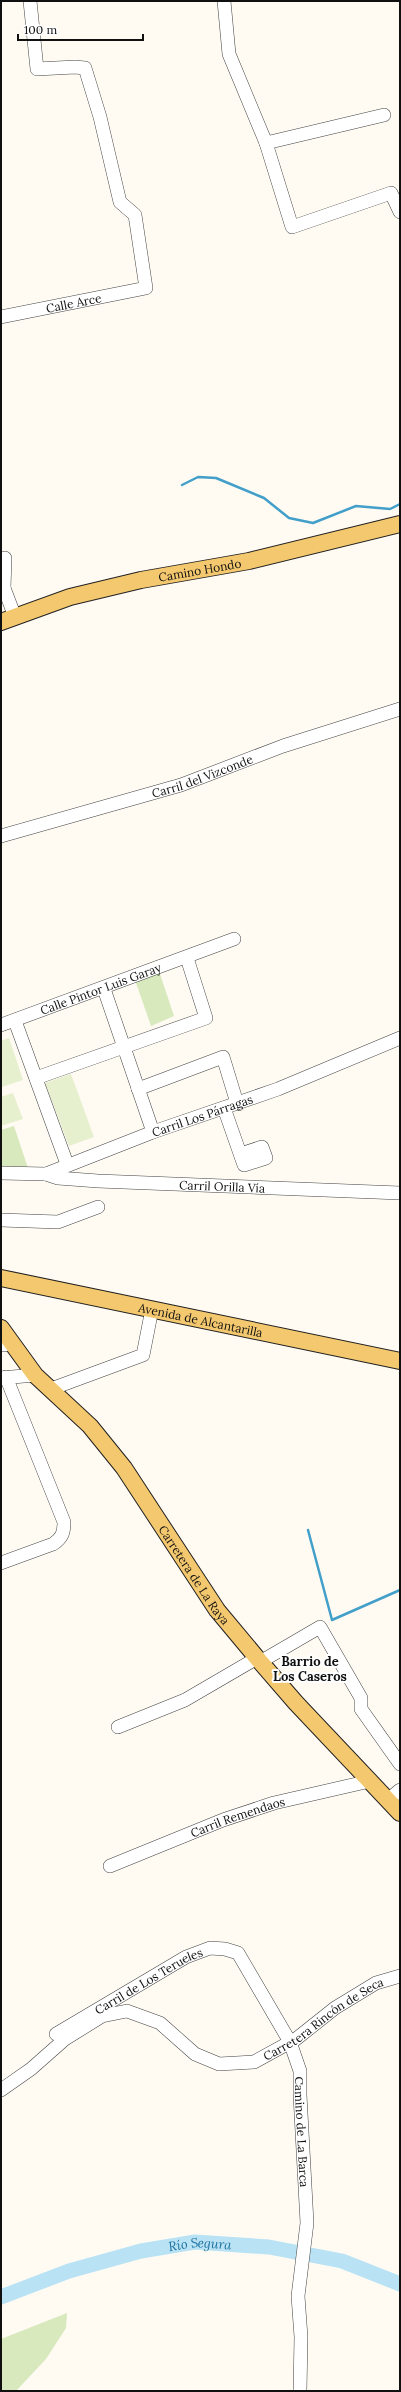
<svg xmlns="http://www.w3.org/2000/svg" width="401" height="2392" viewBox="0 0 401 2392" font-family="Lora,serif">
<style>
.green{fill:#d7e9bd}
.pitch{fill:#e7f0ce}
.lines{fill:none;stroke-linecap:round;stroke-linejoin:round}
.stream{stroke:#429fc9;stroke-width:2.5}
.river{stroke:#b9e3f5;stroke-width:15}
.minor-casing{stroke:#434343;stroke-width:14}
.major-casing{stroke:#212121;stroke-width:18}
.minor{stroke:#fff;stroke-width:13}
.major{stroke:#f4c86e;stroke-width:16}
.labels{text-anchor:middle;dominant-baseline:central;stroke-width:4;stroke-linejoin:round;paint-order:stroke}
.street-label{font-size:12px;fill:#101010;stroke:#fff}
.neighbourhood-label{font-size:13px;font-weight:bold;fill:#101010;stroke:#fff}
.water-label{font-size:13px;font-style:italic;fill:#1c719f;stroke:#fff}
</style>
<rect width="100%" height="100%" fill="#fffbf3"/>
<g class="green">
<path d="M159,971L174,1016L151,1026L135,980Z"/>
<path d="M14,1126L28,1168L1,1167V1130Z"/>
<path d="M67,2313L66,2328L46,2359L16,2391H1V2339Z"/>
</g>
<g class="pitch">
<path d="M9,1038L23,1080L2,1087L1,1041Z"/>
<path d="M71,1074L94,1137L69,1146L45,1083Z"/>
<path d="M13,1093L23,1119L1,1126V1097Z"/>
</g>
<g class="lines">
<g class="stream">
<path d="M182,485L198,477L216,478L264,498L289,518L313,523L356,506L390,509L400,504"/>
<path d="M308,1530L332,1620L400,1590"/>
</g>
<path class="river" id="s1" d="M1,2297L69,2271L141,2251L195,2242L269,2247L342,2261L400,2284"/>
<g class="minor-casing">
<g id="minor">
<path d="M224,1L229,54L266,143L292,227L391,193L400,212"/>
<path d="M266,143L384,115"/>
<path id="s2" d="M1,317L146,288L135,215L120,202L100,117L85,68L75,67L37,69L30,1"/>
<path d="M1,559L5,558L4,588"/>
<path d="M1,588H4L15,617"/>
<path id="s3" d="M1,836L181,785L283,746L400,709"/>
<path d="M104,989L153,1132"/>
<path d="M15,1021L67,1164"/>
<path id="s4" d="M1,1025L234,939"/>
<path d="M36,1078L206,1018L187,958"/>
<path d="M138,1089L223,1057L237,1103"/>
<path d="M224,1108L244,1165L266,1158L262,1147L241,1154"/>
<path id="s5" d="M1,1173L46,1174L153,1132L278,1089L400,1038"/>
<path id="s6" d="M46,1174L58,1178L98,1181L400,1193"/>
<path d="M1,1220L58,1222L98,1207"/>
<path d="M1,1345L11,1344"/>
<path d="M1,1378L35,1375"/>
<path d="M51,1389L143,1355L152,1309"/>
<path d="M1,1563L53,1544C62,1538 64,1533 64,1522L6,1377"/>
<path d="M260,1662L320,1627L361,1698V1709L400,1764"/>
<path d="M118,1727L185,1700L257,1658"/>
<path d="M388,1800L400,1790"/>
<path id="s7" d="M110,1866L223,1820L274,1803L370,1781"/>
<path id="s8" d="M56,2034L186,1957L210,1948L225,1949L238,1953L290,2042L300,2071V2095L307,2223L298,2296L301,2337L300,2391"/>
<path id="s9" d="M1,2090L31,2069L65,2039L102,2016L127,2011L160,2023L195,2054L219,2064L254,2062L296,2039L335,2008L376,1983L400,1976"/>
</g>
</g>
<g class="major-casing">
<g id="major">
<path id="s10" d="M1,622L70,597L141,580L249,561L400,524"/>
<path id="s11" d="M1,1278L400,1361"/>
<path id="s12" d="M1,1328L35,1375L90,1426L124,1468L217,1610L257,1658L296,1703L400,1813"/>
</g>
</g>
<use href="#minor" class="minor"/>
<use href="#major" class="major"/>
</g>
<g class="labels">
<g class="street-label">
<text stroke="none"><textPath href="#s2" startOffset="74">Calle Arce</textPath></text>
<text stroke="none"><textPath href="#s10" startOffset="206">Camino Hondo</textPath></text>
<text stroke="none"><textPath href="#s3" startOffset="210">Carril del Vizconde</textPath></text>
<text stroke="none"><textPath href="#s4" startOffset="106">Calle Pintor Luis Garay</textPath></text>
<text stroke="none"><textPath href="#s5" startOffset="212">Carril Los Párragas</textPath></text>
<text stroke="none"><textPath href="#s6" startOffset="177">Carril Orilla Vía</textPath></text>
<text stroke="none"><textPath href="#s11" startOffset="204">Avenida de Alcantarilla</textPath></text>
<text stroke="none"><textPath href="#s12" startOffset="315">Carretera de La Raya</textPath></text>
<text stroke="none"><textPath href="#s7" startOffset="137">Carril Remendaos</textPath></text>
<text stroke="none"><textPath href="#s8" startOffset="107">Carril de Los Terueles</textPath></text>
<text stroke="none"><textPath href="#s9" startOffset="376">Carretera Rincón de Seca</textPath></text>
<text stroke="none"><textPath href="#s8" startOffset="400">Camino de La Barca</textPath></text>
</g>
<g class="neighbourhood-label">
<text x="310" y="1661">Barrio de<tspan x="310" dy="15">Los Caseros</tspan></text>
</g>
<g class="water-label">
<text stroke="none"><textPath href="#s1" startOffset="207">Río Segura</textPath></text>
</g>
</g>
<rect width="401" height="2392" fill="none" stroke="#101010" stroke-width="4"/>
<path d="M18 34v6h125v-6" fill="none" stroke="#101010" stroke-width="2"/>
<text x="24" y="34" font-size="12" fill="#101010" stroke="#ffffff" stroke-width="3" paint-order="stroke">100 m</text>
</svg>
